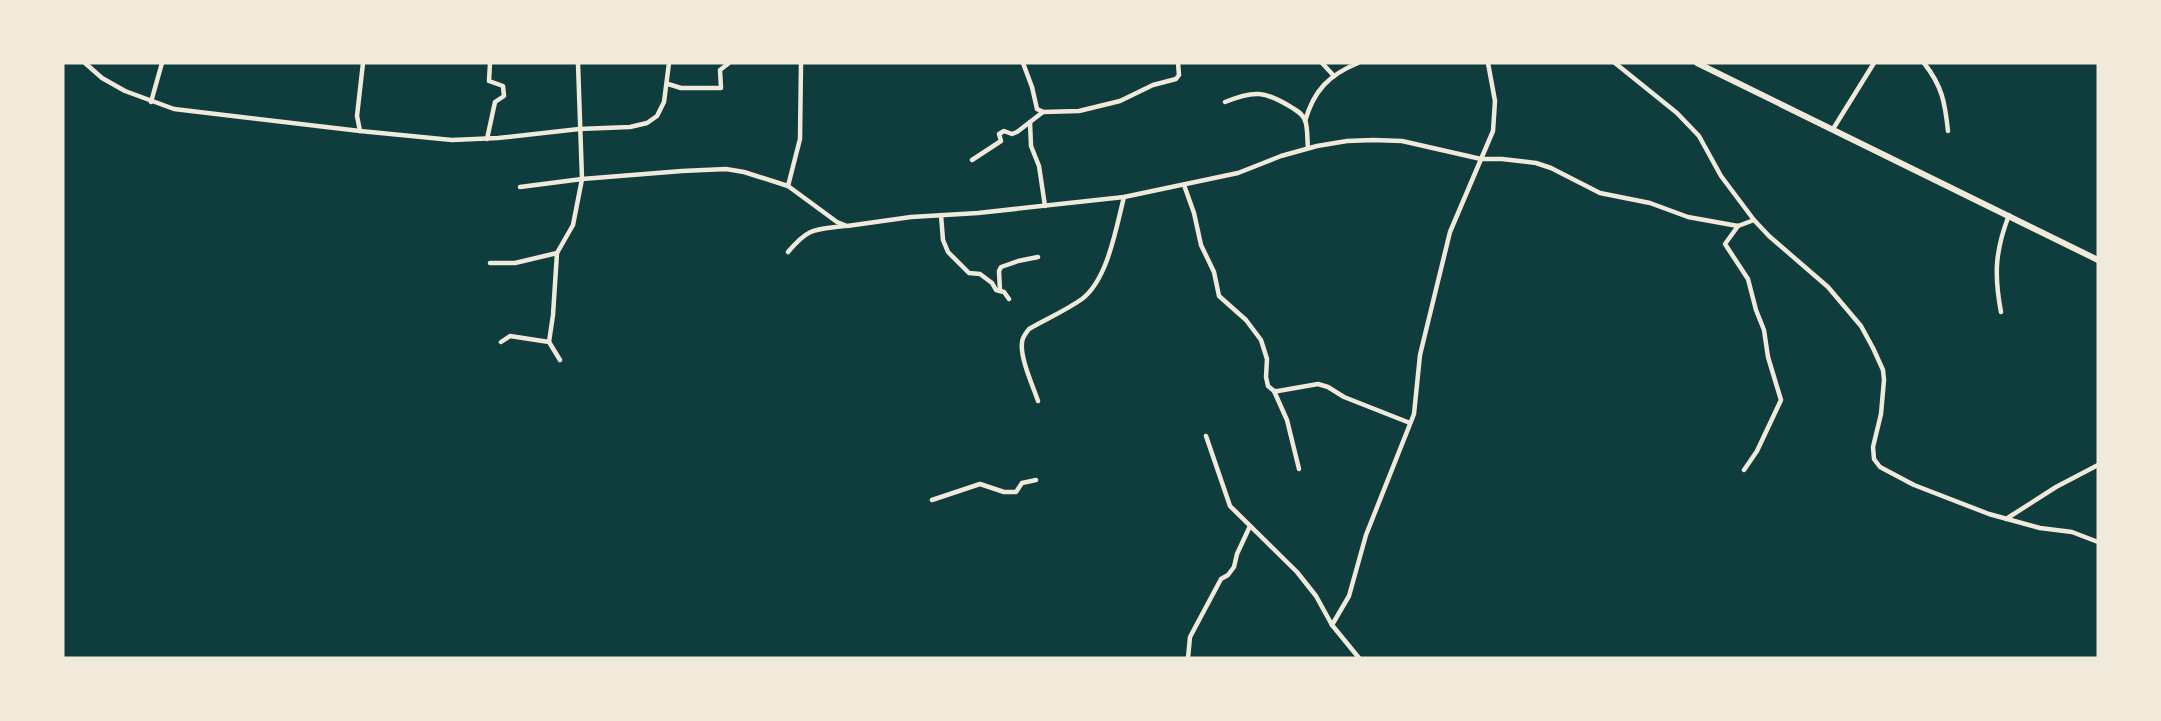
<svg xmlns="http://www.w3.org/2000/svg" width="2161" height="721" viewBox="0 0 2161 721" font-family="'Fira Sans',sans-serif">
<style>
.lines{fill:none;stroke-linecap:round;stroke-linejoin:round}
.minor{stroke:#f1e9da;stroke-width:4.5}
.secondary{stroke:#f1e9da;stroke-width:6}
</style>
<rect width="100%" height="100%" fill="#0f3d3e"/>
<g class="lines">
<g class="minor">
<path d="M85,63L102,78L125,91L174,109L360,131L452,140L498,138L579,129L630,127L647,123L657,116L664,102L669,63"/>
<path d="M1023,63L1032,87L1037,109L1043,112L1079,111L1120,101L1153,85L1176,79L1179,75L1178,63"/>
<path d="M1322,63L1334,76"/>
<path d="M1615,63L1677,113L1699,136L1721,176L1754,220L1769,236L1828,287L1861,326L1873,348L1883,370L1884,380L1881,414L1873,447L1874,459L1880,467L1914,485L1989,514L2040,528L2072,532L2098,542"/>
<path d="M1924,63C1942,86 1945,102 1948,131"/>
<path d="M668,84L681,88H721L720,70L729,63"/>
<path d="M151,102L162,63"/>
<path d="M1225,102C1254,90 1265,91 1291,107C1297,111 1302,113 1305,120C1308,128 1307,139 1308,148"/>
<path d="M1305,121C1314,90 1329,75 1358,63"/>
<path d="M1030,122L1031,146L1039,166L1045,206"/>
<path d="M1833,129L1874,63"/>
<path d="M360,131L357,116L363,63"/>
<path d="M487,139L495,102L504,96L503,86L489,81L490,63"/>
<path d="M972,160L1001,141L999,134L1004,131L1012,134L1017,132L1043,112"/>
<path d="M1184,185L1194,213L1201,245L1214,272L1219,296L1246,320L1261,340L1267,359L1266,377L1268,386L1274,391H1278L1318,384L1328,387L1344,397L1410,423"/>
<path d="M788,186L800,139L801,63"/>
<path d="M520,187L582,179L682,171L726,169L744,172L788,186L837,222L847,226L911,217L978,213L1124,197L1238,173L1281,156L1317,146L1347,141L1373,140L1402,141L1481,159H1502L1536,163L1551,168L1600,193L1650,203L1688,217L1738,226L1754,220"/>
<path d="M941,215L943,240L948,252L969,273L980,274L992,283L996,290L1004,292L1009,299"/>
<path d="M1738,226L1725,244L1748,279L1756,310L1764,330L1768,357L1781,400L1757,451L1744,470"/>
<path d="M788,252C809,227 814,230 845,226"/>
<path d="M490,263H515L557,253L573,225L582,179L578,63"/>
<path d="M1000,291L999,271L1001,267L1018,261L1038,257"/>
<path d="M2001,312C1994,275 1995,251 2009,215"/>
<path d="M501,342L510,336L549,342L560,360"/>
<path d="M549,342L553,315L557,253"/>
<path d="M1274,391L1287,420L1299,469"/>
<path d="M1038,401C1033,386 1020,358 1022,343C1022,337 1026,333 1029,329C1046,319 1065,311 1082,299C1108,279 1116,228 1124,197"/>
<path d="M1206,436L1230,506L1297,572L1316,596L1332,625L1359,658"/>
<path d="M932,500L980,484L1004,492H1016L1022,483L1036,480"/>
<path d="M2006,519L2056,487L2098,465"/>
<path d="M1332,625L1349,596L1366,535L1414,414L1420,355L1450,232L1493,131L1495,101L1488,63"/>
<path d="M1188,658L1190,637L1221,579L1228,575L1234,567L1237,554L1250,526"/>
</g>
<path class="secondary" d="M1697,63L2098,260"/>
</g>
<rect width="2161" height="721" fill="none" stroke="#f1e9da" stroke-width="129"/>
</svg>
